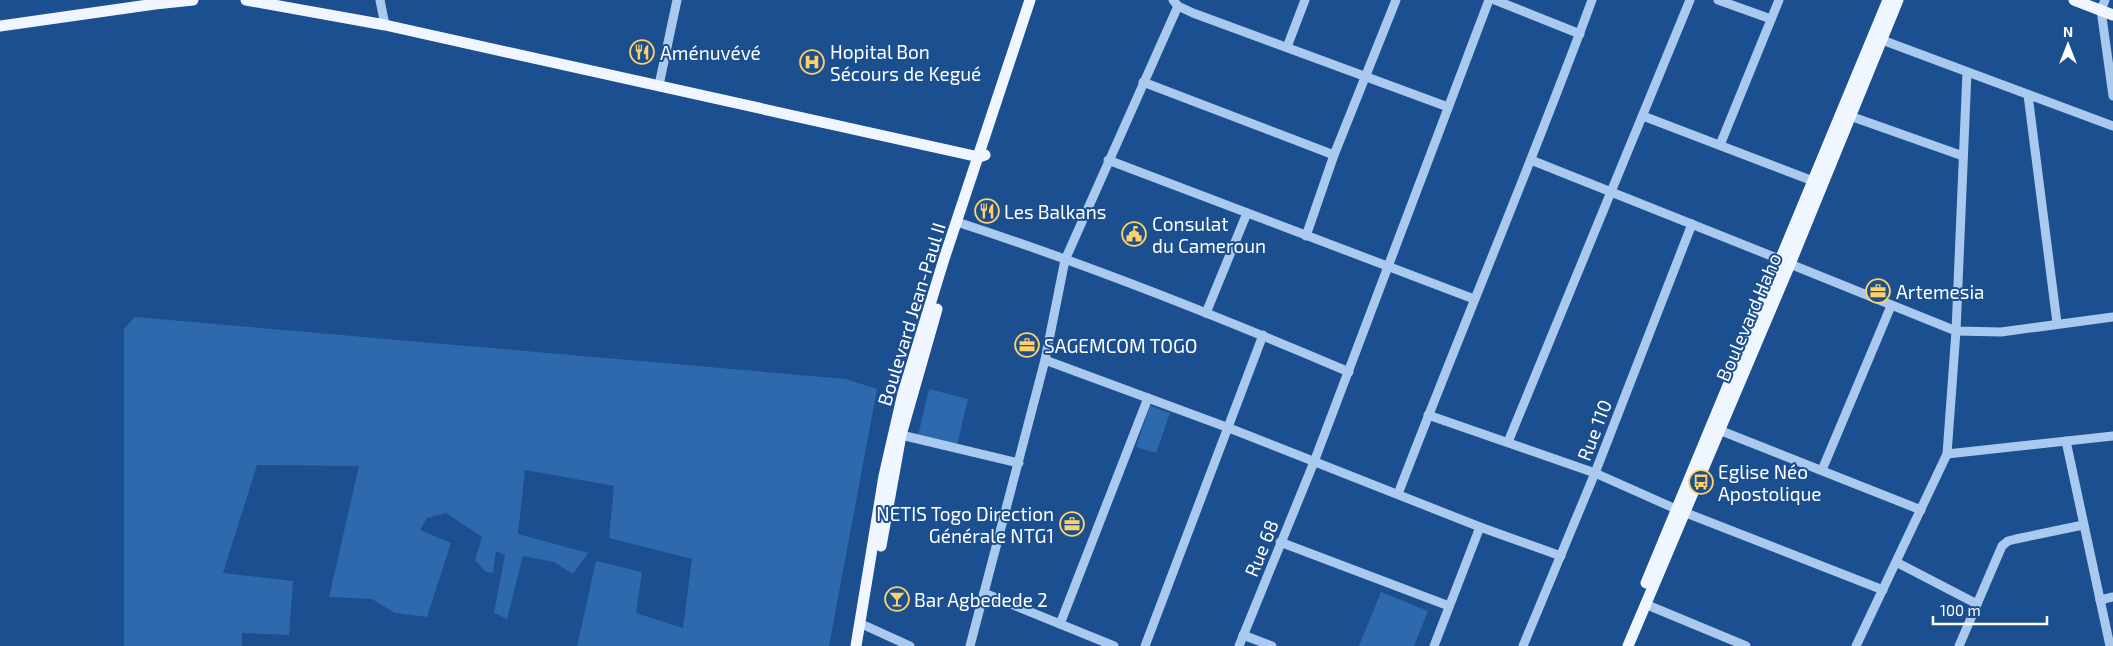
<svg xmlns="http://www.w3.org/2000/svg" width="2113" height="646" viewBox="0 0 2113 646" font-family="'Exo 2',sans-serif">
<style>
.green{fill:#2e69ad}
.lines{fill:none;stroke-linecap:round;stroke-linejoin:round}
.minor{stroke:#a9c9ee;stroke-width:9}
.major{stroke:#f0f6ff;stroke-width:11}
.labels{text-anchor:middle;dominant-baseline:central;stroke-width:4;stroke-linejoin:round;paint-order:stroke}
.poi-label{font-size:19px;fill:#fff;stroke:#1b4f8f;text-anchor:start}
.street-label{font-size:19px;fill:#fff;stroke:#1b4f8f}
</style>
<rect width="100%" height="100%" fill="#1b4f8f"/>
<g class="green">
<path d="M135,317L846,379L877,389L829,646H577L596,561L642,572L636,613L683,628L692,559L609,538L614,486L525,470L518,534L588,553L573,574L554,562L523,556L507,619L494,613L505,555L496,551L493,573L486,572L475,560L482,537L446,513L427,518L420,530L451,543L427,617L395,613L372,599L329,597L359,466L257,465L223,573L293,581L289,635L242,633V646H124V329Z"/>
<path d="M929,389L968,399L957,445L918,436Z"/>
<path d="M1150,406L1170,413L1156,453L1136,447Z"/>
<path d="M1381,592L1428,611L1414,646H1359Z"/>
</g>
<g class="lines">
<g class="minor">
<path d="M380,0L385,25"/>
<path d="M1173,0L1178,6L1193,13L1448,107"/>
<path d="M1495,0L1580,34"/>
<path d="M1718,0L1771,19"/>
<path d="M2105,0L2101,10L2113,96"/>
<path d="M1882,40L2113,126"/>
<path d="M1287,47L1305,0"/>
<path d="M1143,82L1334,155"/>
<path d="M659,85L677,0"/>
<path d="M2028,95L2057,323"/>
<path d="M1643,116L1813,181"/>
<path d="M1850,116L1963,156"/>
<path d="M1720,145L1779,0"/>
<path d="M1108,160L1474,299"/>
<path d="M1531,160L1779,259"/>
<path d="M957,222C1090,265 1220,317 1349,372"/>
<path d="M1306,236L1334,155L1396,0"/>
<path d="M1790,264L1956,331L2001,332L2113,317"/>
<path d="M1206,313L1247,213"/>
<path d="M1045,360L1229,428L1480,527L1561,556"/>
<path d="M1428,415L1595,473L1676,509L1883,590"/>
<path d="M1719,430L1921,510"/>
<path d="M901,435L1019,463"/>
<path d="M2066,441L2110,646"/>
<path d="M1508,442L1690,0"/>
<path d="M1947,454L2113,436"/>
<path d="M1822,470L1891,306"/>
<path d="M1398,494C1461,329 1531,166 1592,0"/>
<path d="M1280,542L1449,606"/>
<path d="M1896,562L1977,604"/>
<path d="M984,593L1114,646"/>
<path d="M2100,600L2113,597"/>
<path d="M1645,604L1746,646"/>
<path d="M1060,624L1148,398"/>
<path d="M866,626L910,646"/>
<path d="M1243,635L1272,646"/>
<path d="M970,646L1045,360L1065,260L1178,6"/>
<path d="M1145,646L1263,335"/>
<path d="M1239,646L1314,462L1489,0"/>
<path d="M1434,646L1480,527"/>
<path d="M1523,646L1595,473L1692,224"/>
<path d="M1856,646L1947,454L1956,331L1967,72"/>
<path d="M1959,646L2002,546L2008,541L2016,539L2083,525"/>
</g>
<g class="major">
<path d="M246,0L385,25L979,157L985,155"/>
<path d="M2074,0L2113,15"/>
<path d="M0,26L155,4L193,0"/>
<path d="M881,546L901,435L937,309"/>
<path d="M1646,583L1888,0"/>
<path d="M856,646L884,476L903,393L944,259L1030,0"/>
<path d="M1628,646L1790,264L1898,0"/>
</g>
</g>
<defs>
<g id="restaurant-ring" transform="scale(1.25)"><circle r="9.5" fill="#1b4f8f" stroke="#ffd166" stroke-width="1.5"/><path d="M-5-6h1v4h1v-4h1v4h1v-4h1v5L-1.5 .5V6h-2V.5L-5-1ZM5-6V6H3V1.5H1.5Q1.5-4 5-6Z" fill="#ffd166"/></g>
<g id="hospital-ring" transform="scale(1.25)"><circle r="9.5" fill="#1b4f8f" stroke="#ffd166" stroke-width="1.5"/><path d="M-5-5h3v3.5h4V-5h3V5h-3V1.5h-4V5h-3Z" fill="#ffd166"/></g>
<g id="civic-ring" transform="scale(1.25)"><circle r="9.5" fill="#1b4f8f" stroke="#ffd166" stroke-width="1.5"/><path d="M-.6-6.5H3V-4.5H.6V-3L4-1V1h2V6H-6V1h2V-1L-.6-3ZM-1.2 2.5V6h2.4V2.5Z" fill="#ffd166"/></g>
<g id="office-ring" transform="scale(1.25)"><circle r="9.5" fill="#1b4f8f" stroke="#ffd166" stroke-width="1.5"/><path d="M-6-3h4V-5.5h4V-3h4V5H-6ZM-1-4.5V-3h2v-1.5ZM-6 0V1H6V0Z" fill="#ffd166"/></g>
<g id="bus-ring" transform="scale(1.25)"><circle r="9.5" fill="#1b4f8f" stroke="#ffd166" stroke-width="1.5"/><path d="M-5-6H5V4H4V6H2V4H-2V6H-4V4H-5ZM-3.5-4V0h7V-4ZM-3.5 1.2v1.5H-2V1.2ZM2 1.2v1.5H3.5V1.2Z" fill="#ffd166"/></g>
<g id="bar-ring" transform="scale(1.25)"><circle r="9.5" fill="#1b4f8f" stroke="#ffd166" stroke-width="1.5"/><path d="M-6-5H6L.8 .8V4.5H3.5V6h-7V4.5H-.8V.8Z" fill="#ffd166"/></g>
</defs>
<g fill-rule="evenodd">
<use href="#restaurant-ring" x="642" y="52"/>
<use href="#hospital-ring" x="812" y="62"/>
<use href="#restaurant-ring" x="987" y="211"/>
<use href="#civic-ring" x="1134" y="234"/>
<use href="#office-ring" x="1878" y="291"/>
<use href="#office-ring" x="1027" y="345"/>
<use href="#bus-ring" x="1701" y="482"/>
<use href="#office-ring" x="1072" y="524"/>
<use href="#bar-ring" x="897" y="599"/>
</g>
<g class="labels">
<g class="poi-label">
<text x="830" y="51">Hopital Bon<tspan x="830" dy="22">Sécours de Kegué</tspan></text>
<text x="660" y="52">Aménuvévé</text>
<text x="1004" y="211">Les Balkans</text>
<text x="1152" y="223">Consulat<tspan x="1152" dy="22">du Cameroun</tspan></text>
<text x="1896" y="291">Artemesia</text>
<text x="1044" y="345">SAGEMCOM TOGO</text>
<text x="1718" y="471">Eglise Néo<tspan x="1718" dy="22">Apostolique</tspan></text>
<text x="1054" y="513" text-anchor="end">NETIS Togo Direction<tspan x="1054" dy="22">Générale NTG1</tspan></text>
<text x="914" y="599">Bar Agbedede 2</text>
</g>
<g class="street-label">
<text transform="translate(911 314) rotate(-73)">Boulevard Jean-Paul II</text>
<text transform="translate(1748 317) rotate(-67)">Boulevard Haho</text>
<text transform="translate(1594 430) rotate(-69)">Rue 110</text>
<text transform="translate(1261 548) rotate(-68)">Rue 68</text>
</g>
</g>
<g transform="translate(2068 45)" stroke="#1b4f8f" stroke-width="4" paint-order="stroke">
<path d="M0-4L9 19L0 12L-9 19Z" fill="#ffffff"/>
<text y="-8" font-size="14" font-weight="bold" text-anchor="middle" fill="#ffffff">N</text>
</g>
<path d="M1933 616v8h114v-8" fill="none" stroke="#ffffff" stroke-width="2.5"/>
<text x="1940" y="616" font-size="15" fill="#ffffff" stroke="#1b4f8f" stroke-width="4" paint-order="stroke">100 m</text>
</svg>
